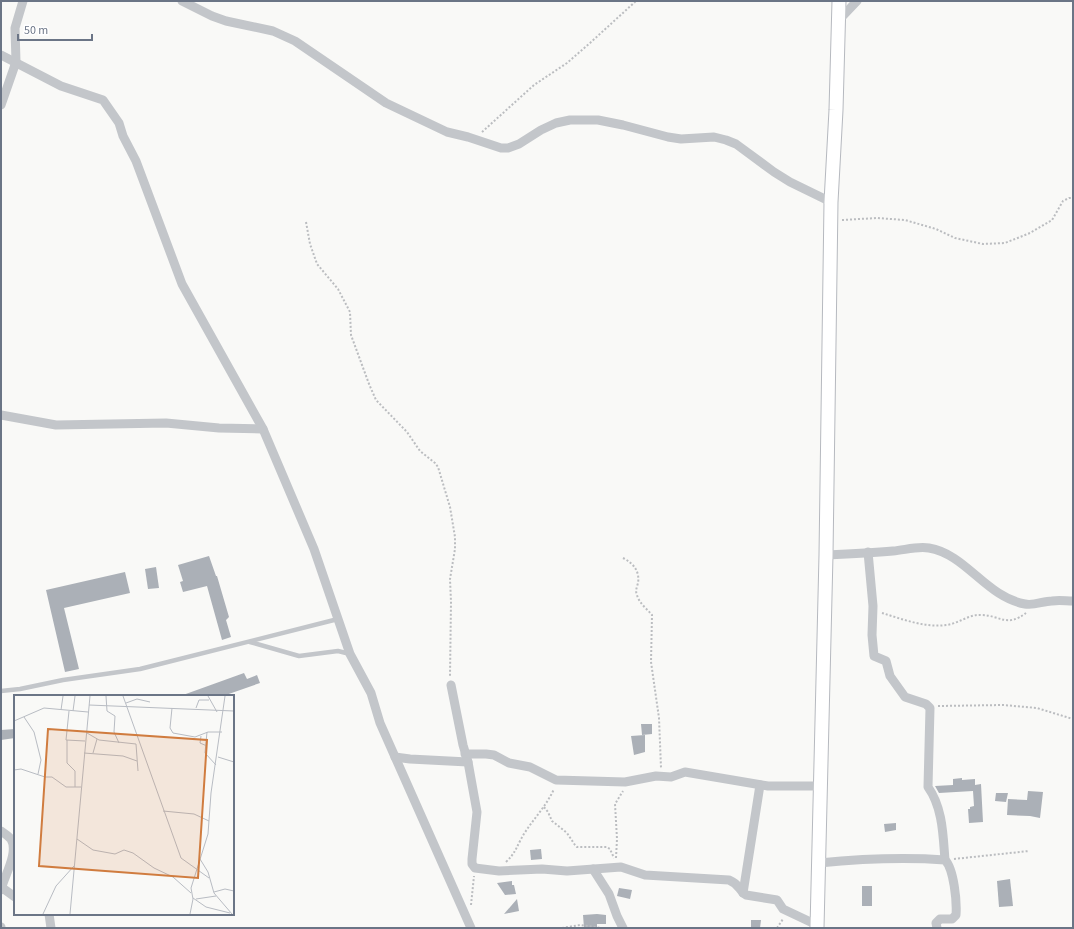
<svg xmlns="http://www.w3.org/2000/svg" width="1074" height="929" viewBox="0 0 1074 929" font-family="'Source Sans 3',sans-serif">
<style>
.building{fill:#abb0b7}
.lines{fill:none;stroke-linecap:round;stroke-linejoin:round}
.secondary-casing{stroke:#b6b9bf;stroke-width:15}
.path{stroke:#bbbdc0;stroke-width:2;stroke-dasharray:2 2;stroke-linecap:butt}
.lane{stroke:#c3c6ca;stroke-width:4.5}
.street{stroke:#c3c6ca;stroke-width:9}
.secondary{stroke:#fff;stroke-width:13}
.inset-road{fill:none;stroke:#b8bcc3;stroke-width:1}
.view{fill:#d07c3f;fill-opacity:0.15;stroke:#d07c3f;stroke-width:2}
.inset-edge{fill:none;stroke:#6b7586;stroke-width:2}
</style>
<rect width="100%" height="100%" fill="#f9f9f7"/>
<g class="building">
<path d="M209,556L216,576H217L229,617L226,620L231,637L222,640L207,586L183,592L180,582L183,581L178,565Z"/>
<path d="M156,567L159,588L148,589L145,569Z"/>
<path d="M125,572L130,593L64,608L79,669L65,672L46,590Z"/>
<path d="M244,673L247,679L257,675L260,683L223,696H183V695Z"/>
<path d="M641,724H652V734L642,735Z"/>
<path d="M15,729V738L1,740V730Z"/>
<path d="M645,735V752L634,755L631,736Z"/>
<path d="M962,778V780L975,779V785L981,784L983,822L969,823L968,809H970V807L974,806L973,791L939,793L935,786L953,785V779Z"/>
<path d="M1028,791L1043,792L1040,818L1030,816L1007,815L1008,799L1027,800Z"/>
<path d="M996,793H1008L1006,802L995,801Z"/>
<path d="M896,823V830L885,832L884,824Z"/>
<path d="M541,849L542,859L531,860L530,850Z"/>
<path d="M1010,879L1013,906L999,907L997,881Z"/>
<path d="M512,881V885H514L516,894L505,895L497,883Z"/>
<rect x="862" y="886" width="10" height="20"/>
<path d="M619,888L632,890L630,899L617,896Z"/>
<path d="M517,899L519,911L504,914Z"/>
<path d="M597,914L606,915V924H597V928H584L583,915Z"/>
<path d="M751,920H761L760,928H751Z"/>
</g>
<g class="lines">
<g class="secondary-casing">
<path id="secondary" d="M817,928L826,555L831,202L836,110L839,1"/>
</g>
<g class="path">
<path d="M482,132L534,85L567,63L590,43L636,1"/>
<path d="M842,220L877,218L905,220L936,229L955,238L983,244L1005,243L1030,233L1052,220L1063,201L1069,198H1073"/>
<path d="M306,222L310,244L317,264L338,289L350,312L351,335L369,384L376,400L407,432L420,451L435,463L438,467L450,507L455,537V549L450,579L451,602L450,676"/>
<path d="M623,558C633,563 640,571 638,583C637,587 635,591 637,595C639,603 647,609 652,615L651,662L659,718L661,768"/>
<path d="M882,613C902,619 925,628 946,625C958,624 969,614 981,615C1000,615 1006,628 1026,613"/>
<path d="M938,706L1003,705L1037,708L1073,719"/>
<path d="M544,807L548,812L552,821L567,833L575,845L577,847H607L610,849L614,858"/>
<path d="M616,858L617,839L615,804L623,791"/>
<path d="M954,859L1029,851"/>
<path d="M506,862C514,854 515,851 520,841C529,823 545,809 554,789"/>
<path d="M471,905L474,876"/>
<path d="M562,928L580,925L602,928"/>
<path d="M777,928L783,919"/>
</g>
<g class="lane">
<path d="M250,642L299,656L338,651L350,654"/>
<path d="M1,691L20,689L63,680L140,669L338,619"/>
</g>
<g class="street">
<path d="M182,1L212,16L226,21L273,31L295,41L386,103L447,132L468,137L501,148H508L519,144L541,130L556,123L570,120H598L623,125L668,137L681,139L714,137L726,140L736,144L774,172L790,182L831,202"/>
<path d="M839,20L857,1"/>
<path d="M1,55L61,86L103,100L119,123L123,136L136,161L182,284L263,429L314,549L350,654L371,693L380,723L471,928"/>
<path d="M1,105L16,62L15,28L23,1"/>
<path d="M1,415L56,425L166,423L219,428L263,429"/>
<path d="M868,552L873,606L872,635L874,656L886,661L890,676L905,697L926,704L930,708L928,787C943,808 943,836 945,860"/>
<path d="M826,555C849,554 871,553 893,551C905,550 917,546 929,548C966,554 986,597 1025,604C1034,606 1043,601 1052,601C1059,600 1066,601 1073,601"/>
<path d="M451,685L463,745L468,762L477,812L472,859V864L475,868L499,871L542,869L567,871L621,867L645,875L729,880C741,885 738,890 746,895L777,900L783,909L817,925"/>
<path d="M465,754H486L494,755L509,763L530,767L556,780L625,782L656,776L671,777L685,772L768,786H820"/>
<path d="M395,757L410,759L468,762"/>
<path d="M1,831C4,833 8,836 11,839C19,853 4,876 1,890"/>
<path d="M819,863C860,859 903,857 945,860C954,869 957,902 956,915L952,919H940L936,923L937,928"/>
<path d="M593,869L609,894L617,916L623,928"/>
<path d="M1,887L15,897"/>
<path d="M743,893L760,785"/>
<path d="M49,914L51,928"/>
<path d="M1,927V928"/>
</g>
<use href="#secondary" class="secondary"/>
</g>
<g transform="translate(14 695)">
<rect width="220" height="220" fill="#f9f9f7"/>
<path class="inset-road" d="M92,1L93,16L101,21L100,37L105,48M109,1L167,163L195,183M194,1L203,17M112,8L123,4L136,7M75,10L220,16M158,13L156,33L159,38L181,42L194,37H208M182,13L185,5H195M47,15L49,1M55,16L52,45L71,46M59,16L61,1M10,22L20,37L27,65L24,79M0,26L30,13L74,17M193,37L191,58L202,70M73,38L85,45L122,49L124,76M187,41L186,48L193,51M53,45V68L61,76V92M70,58L109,61L123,66M79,58L83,44M204,62L220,67M0,75L7,74L31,82H38L52,92H67M149,116L180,119L195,126M63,144L79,155L101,159L110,155L119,158L140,173L159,182L177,198M186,164L194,177L200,198L218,219M200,197L211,194L220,196M179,203L192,212L216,218M182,204L202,201M29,219L42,191L60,171M56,219L76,1M176,219L179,204L177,193L194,139L197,98L211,1"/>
<path class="view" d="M34,34L193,45L184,183L25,171Z"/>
<rect width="220" height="220" class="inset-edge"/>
</g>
<rect width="1074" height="929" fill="none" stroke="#6b7586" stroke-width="4"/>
<path d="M18 34v6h74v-6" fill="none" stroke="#6b7586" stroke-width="2"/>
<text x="24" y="34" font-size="12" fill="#6b7586" stroke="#ffffff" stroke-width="3" paint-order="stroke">50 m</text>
</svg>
